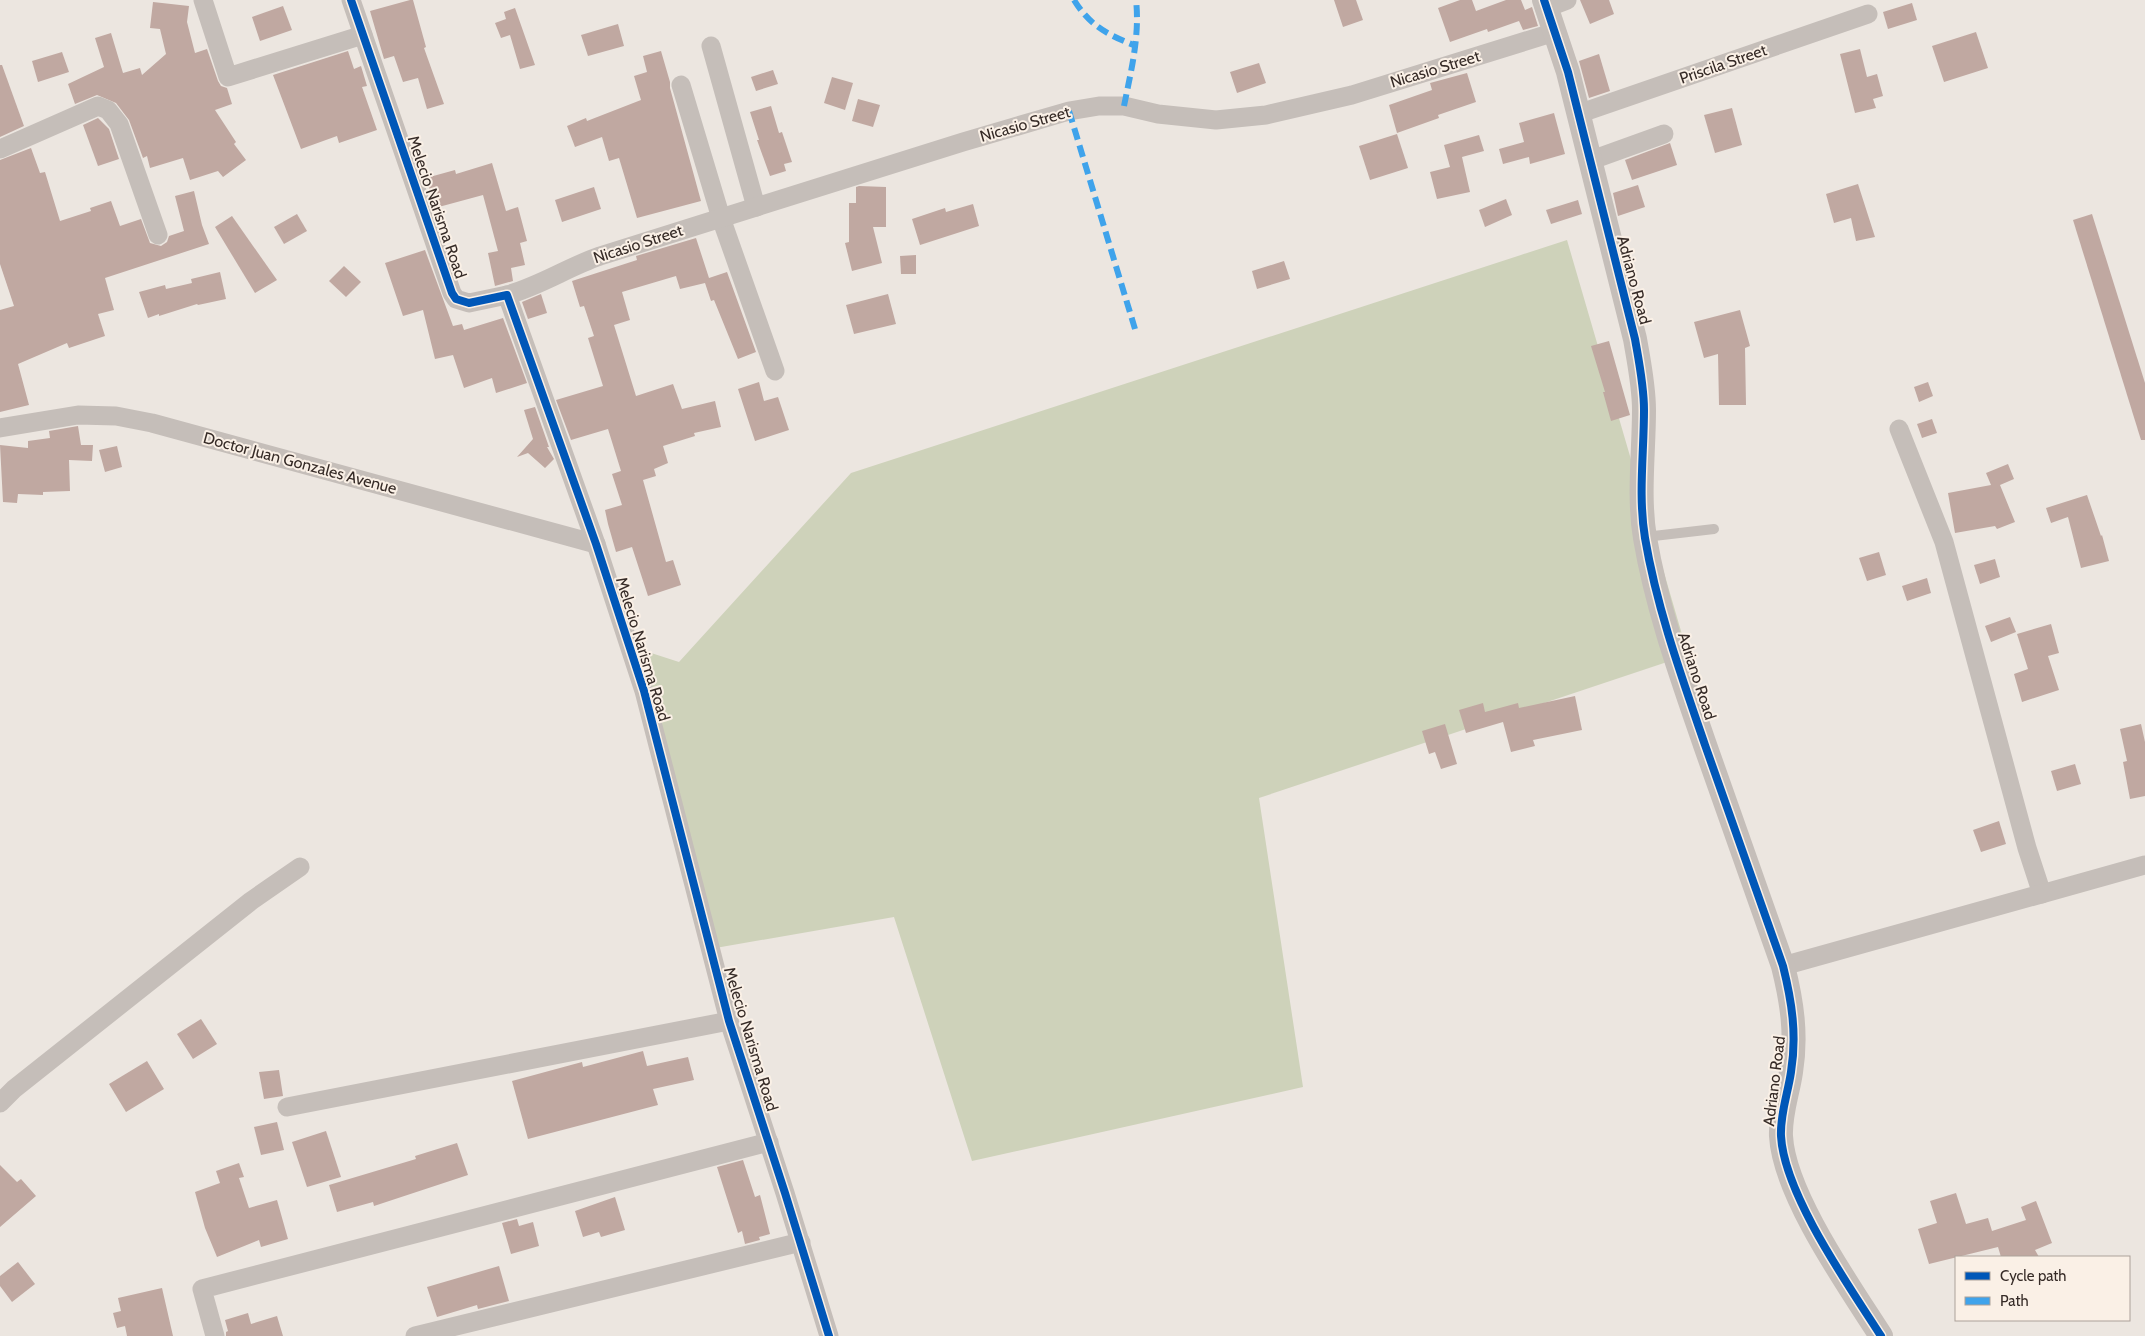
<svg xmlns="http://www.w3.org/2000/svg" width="2145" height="1336" viewBox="0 0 2145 1336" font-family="Cabin,sans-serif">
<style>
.green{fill:#ced2ba}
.building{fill:#c0a8a1}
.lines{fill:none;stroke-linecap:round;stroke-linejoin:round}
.service{stroke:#c5beb9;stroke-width:10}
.minor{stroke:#c5beb9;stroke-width:19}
.tertiary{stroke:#c5beb9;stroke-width:24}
.quiet{stroke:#3fa3eb;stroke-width:6;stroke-dasharray:12 6;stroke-linecap:butt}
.cycleway-casing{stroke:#faf0e6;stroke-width:11}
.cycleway{stroke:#0057b8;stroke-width:8}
.labels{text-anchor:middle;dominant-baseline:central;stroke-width:4;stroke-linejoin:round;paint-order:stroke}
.street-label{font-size:16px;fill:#362b27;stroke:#faf0e6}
</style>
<rect width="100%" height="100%" fill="#ece6e0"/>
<path class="green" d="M1567,240L1688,655L1259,798L1303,1087L972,1161L894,917L704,950L645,651L679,662L851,473Z"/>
<g class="building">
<path d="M410,0H413L426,47L424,48L444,104L427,109L418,78L403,82L394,56L384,59L370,11Z"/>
<path d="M1334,0H1356L1363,20L1343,27Z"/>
<path d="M1460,0H1472L1476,11L1506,0H1521L1525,10L1532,7L1538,26L1523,30L1519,21L1488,32L1487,29L1450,42L1438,8Z"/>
<path d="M1580,0H1609L1614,14L1590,24Z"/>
<path d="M153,2L189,6L187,22L195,53L207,49L218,81L221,86L227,88L232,104L215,110L236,142L234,144L246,160L223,177L218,171L190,180L183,158L150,168L147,156L143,158L129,120L116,103L97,95L75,104L68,84L104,67L95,38L111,33L123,73L140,68L142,75L166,54L160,29L150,28Z"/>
<path d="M1912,3L1917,20L1888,29L1883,12Z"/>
<path d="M283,6L292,30L260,41L252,17Z"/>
<path d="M515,8L535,65L520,69L510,35L501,38L495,23L506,19L504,12Z"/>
<path d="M618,24L624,46L588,56L581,35Z"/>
<path d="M1976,32L1988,68L1944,82L1932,46Z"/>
<path d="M1860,49L1867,77L1877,74L1883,96L1873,99L1876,108L1855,113L1840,54Z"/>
<path d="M348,51L354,69L361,66L367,86L362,87L377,130L339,143L337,136L301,149L273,75Z"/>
<path d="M661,51L670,82V88L701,201L637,218L619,158L609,161L602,137L575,147L567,126L586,118L587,121L641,100L634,76L647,72L643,56Z"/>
<path d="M62,52L69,72L38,82L32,61Z"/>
<path d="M1599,54L1610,91L1589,98L1579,61Z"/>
<path d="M1259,63L1266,83L1237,93L1230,72Z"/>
<path d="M0,65H2L24,126L0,137Z"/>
<path d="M773,70L778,84L756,91L751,77Z"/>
<path d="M1467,73L1476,102L1438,115L1439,118L1397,133L1389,105L1432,90L1430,83Z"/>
<path d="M832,77L853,83L845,110L824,103Z"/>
<path d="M858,99L880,105L873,127L852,121Z"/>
<path d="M771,106L779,133L782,132L792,162L784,164L786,171L770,176L757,140H759L750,112Z"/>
<path d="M1732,108L1742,145L1715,153L1704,115Z"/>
<path d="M1554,113L1565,154L1530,164L1529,157L1503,164L1499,149L1524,142L1519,123Z"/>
<path d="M98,118L109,129L119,159L98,166L83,125Z"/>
<path d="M1397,134L1408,168L1370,180L1359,146Z"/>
<path d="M1479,135L1484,151L1462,157L1470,192L1437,199L1430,172L1450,167L1444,145Z"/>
<path d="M1670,143L1677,165L1632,180L1625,160Z"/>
<path d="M31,148L40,173L45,172L60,221L91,211L90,208L111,201L120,226L141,219L150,243L161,246L167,242L169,236L184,231L175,196L194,191L202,225L209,244L105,278L114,310L98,314L105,336L69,348L67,343L18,364L29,405L0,412V310L14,306L0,264V160Z"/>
<path d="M492,163L506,211L518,207L527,241L520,243L525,265L511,268L513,281L495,286L488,253L498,251L483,195L435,208L426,178L455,170L456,174Z"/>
<path d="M1858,184L1875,237L1856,241L1851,218L1834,223L1826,194Z"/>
<path d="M1638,185L1645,207L1618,216L1613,193Z"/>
<path d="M859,186L886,187V227H873L882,263L852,271L845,243L849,242V203H856V187Z"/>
<path d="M594,187L601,209L562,222L555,200Z"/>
<path d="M1506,199L1512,215L1485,227L1479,210Z"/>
<path d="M1578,200L1582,214L1551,224L1546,210Z"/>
<path d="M973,204L979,226L920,245L912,219L945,208L946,212Z"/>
<path d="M297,214L307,231L284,244L274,227Z"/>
<path d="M2092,214L2145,383V440H2141L2073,220Z"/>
<path d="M232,216L277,280L255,293L215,227Z"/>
<path d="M696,238L709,278L727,272L756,352L738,359L714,300L711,301L705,283L680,289L676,276L622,292L630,320L614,325L636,396L673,384L682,409L715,401L721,427L694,433L695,436L663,446L668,463L654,469L656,476L643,480L666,562L673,560L681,585L648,596L632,547L616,552L608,524L605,510L622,505L612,474L621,471L608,429L571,440L556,400L603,386L588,338L594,336L584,306L580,307L572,281L637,260L636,256Z"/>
<path d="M425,250L453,326L462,324L464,330L503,318L527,383L496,393L492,378L464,388L453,355L435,359L423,310L403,316L385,263Z"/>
<path d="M916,255V274H901L900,256Z"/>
<path d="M1284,261L1290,279L1257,289L1252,271Z"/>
<path d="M344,266L361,282L346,297L329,281Z"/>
<path d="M220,272L226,299L198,305L197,304L159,316V314L148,318L139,292L165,285L166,289L192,283L191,279Z"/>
<path d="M541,294L547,313L528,319L522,302Z"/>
<path d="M888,294L896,324L854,334L846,305Z"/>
<path d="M1740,310L1750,346L1745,348L1746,405H1719L1718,354L1704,358L1694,322Z"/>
<path d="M1609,341L1630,415L1611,421L1603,392H1605L1591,346Z"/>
<path d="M759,382L764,401L778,397L789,430L755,441L738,389Z"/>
<path d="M1928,382L1933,396L1919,402L1914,387Z"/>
<path d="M535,407L549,447H547L554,459L545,468L528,453L517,457L533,439L524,410Z"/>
<path d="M1932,419L1937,433L1922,438L1917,424Z"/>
<path d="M78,426L81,445H93L92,461L69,460L70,491L43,492V495L18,494L17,503L3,502L0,445L28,448V441L50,438L49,431Z"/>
<path d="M117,446L122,467L105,472L99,450Z"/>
<path d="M2008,464L2014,479L2000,485L2015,522L1997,529L1995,526L1955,533L1948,493L1991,485L1986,473Z"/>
<path d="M2087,495L2101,536L2102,535L2109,561L2081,568L2068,517L2051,523L2046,508Z"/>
<path d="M1879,552L1886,575L1867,581L1859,558Z"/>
<path d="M1995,559L2000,577L1980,584L1974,565Z"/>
<path d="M1927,578L1931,593L1907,601L1902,586Z"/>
<path d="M2010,617L2016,632L1991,642L1985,626Z"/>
<path d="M2051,624L2059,653L2048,656L2059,690L2022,702L2014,674L2028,669L2017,634Z"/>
<path d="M1575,696L1582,730L1533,740L1535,746L1511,752L1503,722L1466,733L1459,710L1483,703L1485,712L1518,703L1519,708Z"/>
<path d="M1445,724L1457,764L1441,769L1435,752L1429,754L1422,731Z"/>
<path d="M2141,724L2145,742V796L2130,799L2123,762L2127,761L2120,729Z"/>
<path d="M2075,764L2081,784L2057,791L2051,771Z"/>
<path d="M1999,821L2006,844L1981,852L1973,830Z"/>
<path d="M201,1019L217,1044L193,1059L177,1034Z"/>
<path d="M643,1051L647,1066L688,1057L694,1080L653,1089L658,1105L528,1139L512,1081L582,1062L583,1067Z"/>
<path d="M147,1061L164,1089L126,1112L109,1084Z"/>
<path d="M279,1070L283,1096L264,1099L259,1072Z"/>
<path d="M277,1122L284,1150L261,1155L254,1127Z"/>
<path d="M326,1131L341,1177L307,1187L292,1142Z"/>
<path d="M457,1143L468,1175L374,1206L373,1202L337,1212L329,1185L416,1159L415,1156Z"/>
<path d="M743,1160L755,1197L760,1195L770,1234L759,1237L760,1240L745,1244L742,1231L738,1233L717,1167Z"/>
<path d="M239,1163L244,1177L239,1178L249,1208L277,1200L288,1239L261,1247L259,1240L217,1257L205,1228L195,1192L220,1183L216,1171Z"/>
<path d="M0,1165L17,1182L21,1179L36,1196L0,1227Z"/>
<path d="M1956,1193L1966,1224L1988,1218L1992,1231L2026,1220L2021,1207L2036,1201L2052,1243L2035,1250L2039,1257H2001L1998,1247L1929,1264L1918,1229L1937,1223L1930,1201Z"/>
<path d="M615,1197L625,1230L601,1237L599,1232L583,1237L575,1211Z"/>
<path d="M517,1219L519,1226L533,1222L539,1246L511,1254L502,1223Z"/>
<path d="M18,1262L35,1284L12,1302L0,1286V1276Z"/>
<path d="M499,1266L509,1301L478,1309L477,1305L437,1317L427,1287Z"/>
<path d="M162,1288L173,1336H127L125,1326L117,1328L113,1313L121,1311L118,1298Z"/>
<path d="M248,1313L251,1324L277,1316L283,1336H226V1332L228,1331L225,1320Z"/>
</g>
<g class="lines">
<path class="service" d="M1645,537L1714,529"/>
<g class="minor">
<path d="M203,0L228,77L363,35"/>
<path d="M351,0L452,293L456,299L469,303L507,295L596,544L644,691L729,1021L785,1193L829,1336"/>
<path d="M1546,8L1567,0"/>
<path d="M711,46L756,207"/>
<path d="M681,85L721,218L775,371"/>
<path d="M1578,114L1868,14"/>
<path d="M0,149L98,106L108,110L119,124L158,235"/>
<path d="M1589,161L1664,134"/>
<path d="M507,295C540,286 568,267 600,256L963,142L1069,111L1099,106H1124L1158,114L1216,120L1266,115L1352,95L1555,32"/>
<path d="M0,428L78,415L116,416L152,423L596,544"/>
<path d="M1899,429L1944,542L2027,848L2042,894"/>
<path d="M1783,966L2145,865"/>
<path d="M0,1103L14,1089L251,901L300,867"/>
<path d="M287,1107L729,1021"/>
<path d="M215,1336L202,1289L769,1142"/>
<path d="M415,1336L801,1242"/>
</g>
<path class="tertiary" d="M1544,0L1568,72L1635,339C1639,362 1644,386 1644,410C1644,452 1638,496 1645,538C1657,609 1682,678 1705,745C1731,819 1757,893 1783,966C1792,1002 1797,1035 1791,1072C1788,1093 1780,1114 1781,1136C1784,1194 1849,1286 1881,1336"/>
<g class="quiet">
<path d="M1074,0C1090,26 1108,35 1136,46"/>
<path d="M1124,106C1131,71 1140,36 1136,0"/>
<path d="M1069,111L1135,329"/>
</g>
<g class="cycleway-casing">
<g id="cycleway">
<path d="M351,0L452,293L456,299L469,303L507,295L596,544L644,691L729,1021L785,1193L829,1336"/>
<path d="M1544,0L1568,72L1635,339C1639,362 1644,386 1644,410C1644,452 1638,496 1645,538C1657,609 1682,678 1705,745C1731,819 1757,893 1783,966C1792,1002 1797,1035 1791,1072C1788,1093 1780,1114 1781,1136C1784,1194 1849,1286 1881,1336"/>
</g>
</g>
<use href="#cycleway" class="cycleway"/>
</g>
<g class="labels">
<g class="street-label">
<text transform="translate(1723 64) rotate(-19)">Priscila Street</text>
<text transform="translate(1435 69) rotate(-17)">Nicasio Street</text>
<text transform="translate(1025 124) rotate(-16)">Nicasio Street</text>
<text transform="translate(437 207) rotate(71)">Melecio Narisma Road</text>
<text transform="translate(638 244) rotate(-18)">Nicasio Street</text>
<text transform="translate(1634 280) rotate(75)">Adriano Road</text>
<text transform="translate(300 463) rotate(15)">Doctor Juan Gonzales Avenue</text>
<text transform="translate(643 649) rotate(73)">Melecio Narisma Road</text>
<text transform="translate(1697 676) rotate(72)">Adriano Road</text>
<text transform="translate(751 1039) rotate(73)">Melecio Narisma Road</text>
<text transform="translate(1774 1081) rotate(-83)">Adriano Road</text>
</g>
</g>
<rect x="1955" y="1256" width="175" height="65" fill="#faf0e6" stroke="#aca19a"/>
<rect x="1965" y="1272" width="25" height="8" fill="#0057b8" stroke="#aca19a"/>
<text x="2000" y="1281" font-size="15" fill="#362b27">Cycle path</text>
<rect x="1965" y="1297" width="25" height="8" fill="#3fa3eb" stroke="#aca19a"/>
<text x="2000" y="1306" font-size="15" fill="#362b27">Path</text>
</svg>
